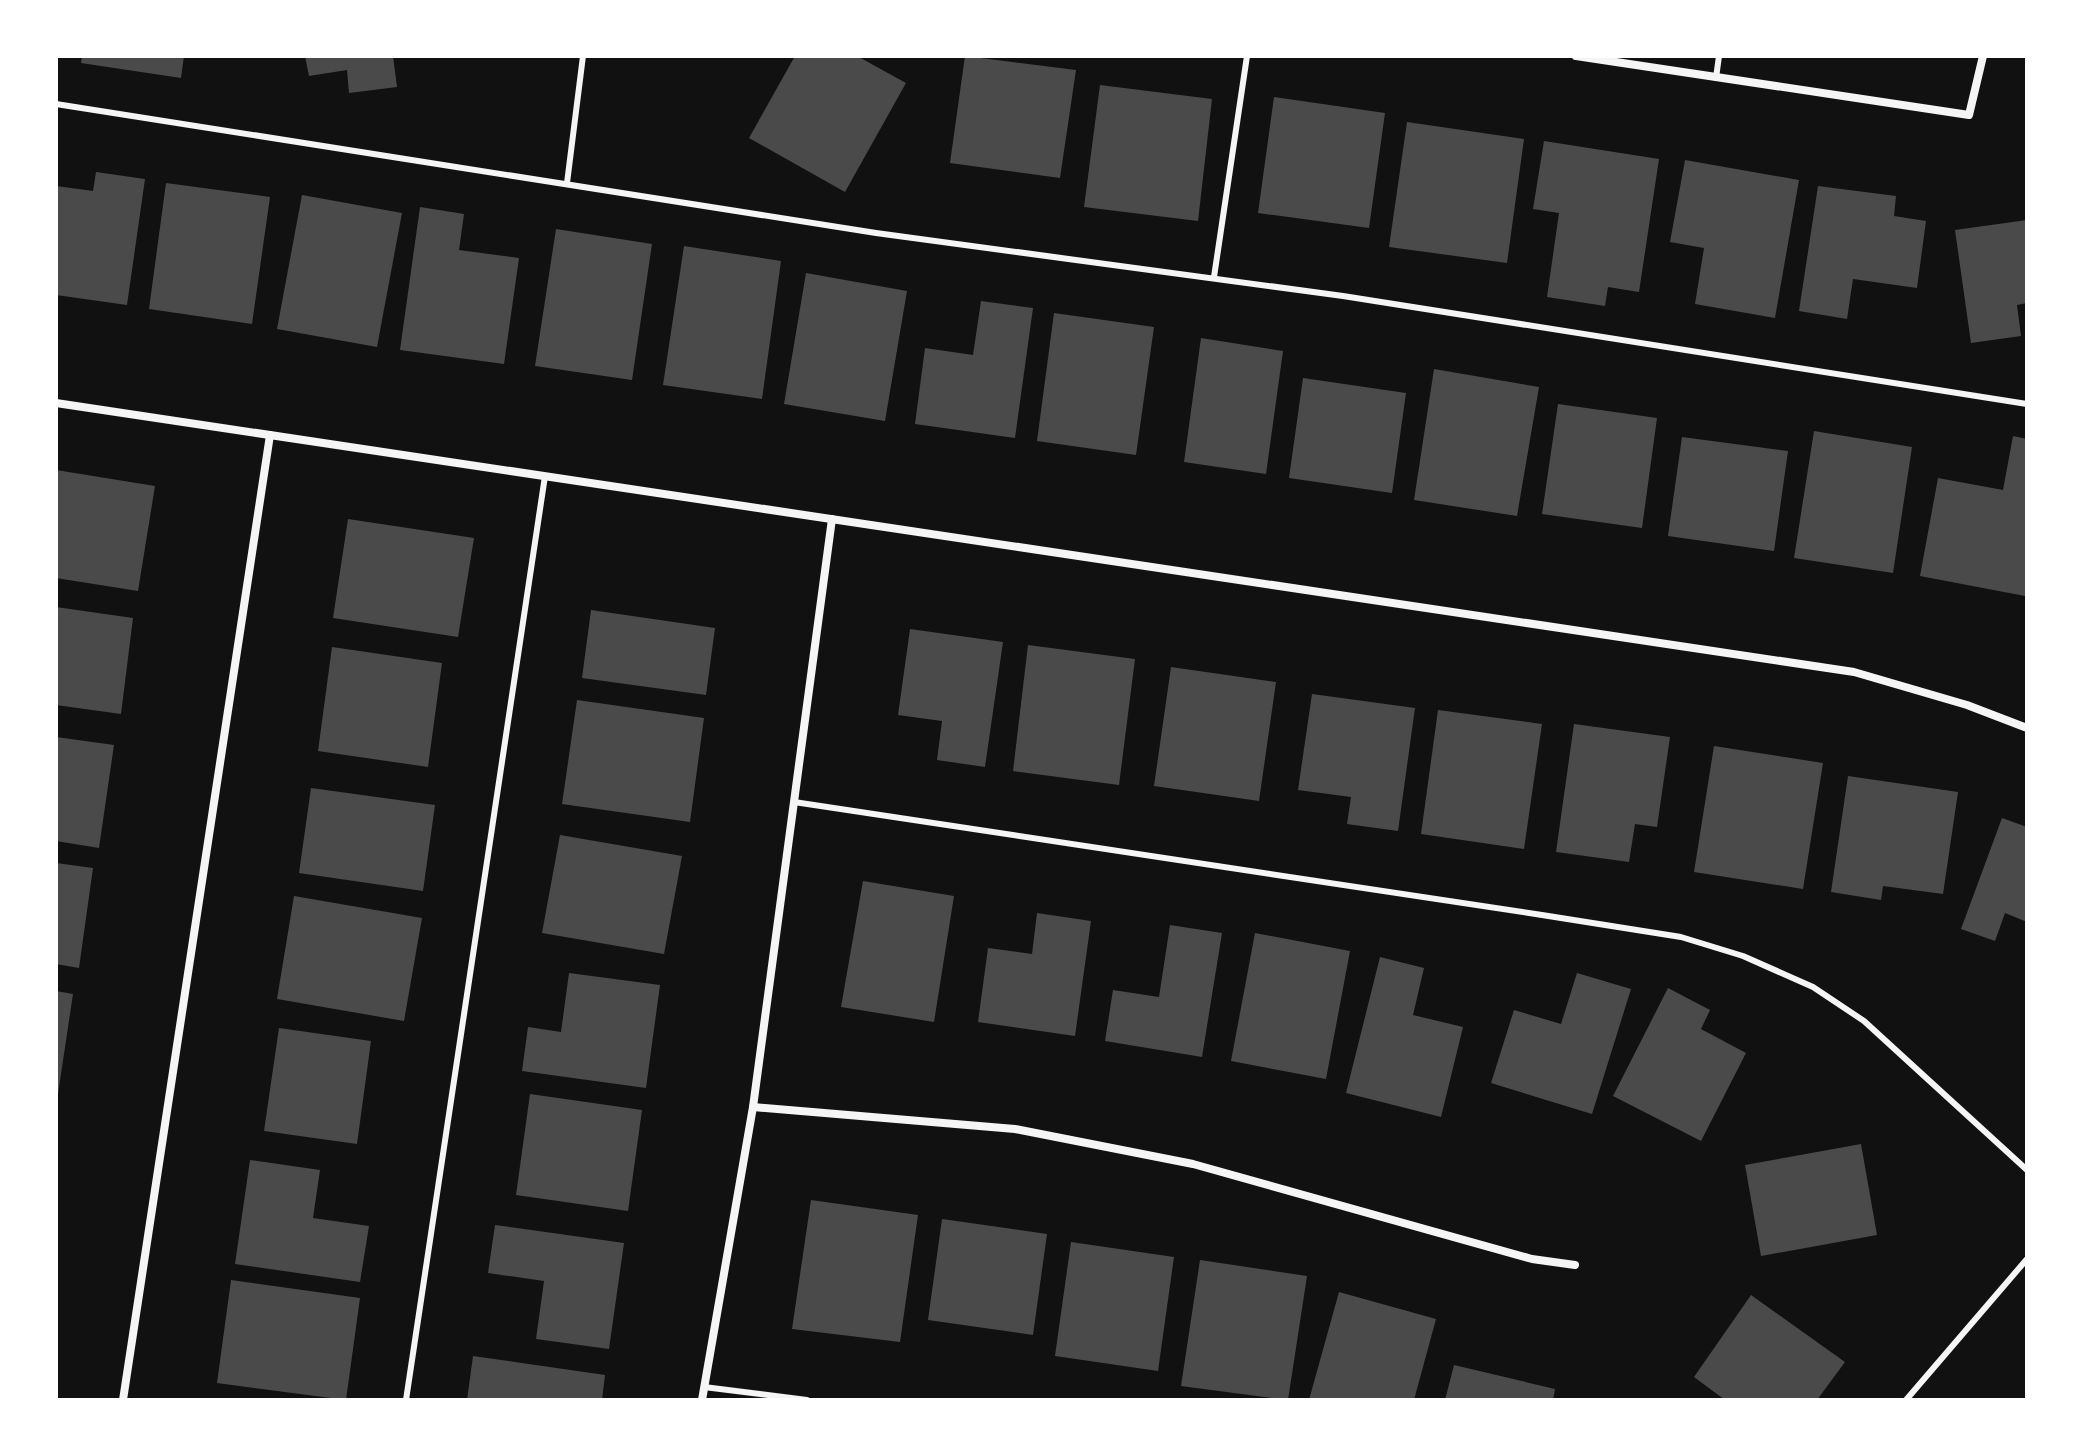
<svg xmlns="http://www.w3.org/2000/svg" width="2083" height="1456" viewBox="0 0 2083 1456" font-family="'Zilla Slab',serif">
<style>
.building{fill:#4a4a4a}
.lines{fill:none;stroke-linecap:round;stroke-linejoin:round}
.service{stroke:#f5f5f5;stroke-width:6}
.minor{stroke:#f5f5f5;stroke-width:8}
</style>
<rect width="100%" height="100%" fill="#111"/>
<g class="building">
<path d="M82,56H184L181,78L81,63Z"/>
<path d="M305,56H393L397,87L349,93L347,70L309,76Z"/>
<path d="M795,56H857L906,83L845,192L749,138Z"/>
<path d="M965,56L1076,70L1060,178L950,163Z"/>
<path d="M1100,85L1212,99L1198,221L1084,207Z"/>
<path d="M1274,97L1385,113L1369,228L1258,213Z"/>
<path d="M1407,122L1524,139L1507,263L1389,247Z"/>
<path d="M1544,141L1659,159L1639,292L1608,287L1605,306L1547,297L1559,213L1533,209Z"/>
<path d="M1685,160L1799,180L1775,318L1695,304L1704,248L1670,242Z"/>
<path d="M96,172L145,179L127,305L56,295V186L93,191Z"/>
<path d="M166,183L270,197L252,324L149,309Z"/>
<path d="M1818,186L1896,196L1894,216L1926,221L1917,288L1853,279L1847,319L1799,311Z"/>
<path d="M302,195L402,213L377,347L277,329Z"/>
<path d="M420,207L464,214L459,250L519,258L504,364L400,350Z"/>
<path d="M2027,220V303L2017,305L2021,336L1971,343L1955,230Z"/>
<path d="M556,229L652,244L632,380L535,366Z"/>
<path d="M684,246L781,261L762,399L663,385Z"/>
<path d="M806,273L907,291L885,421L784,404Z"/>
<path d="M981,301L1033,308L1015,438L915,424L925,348L973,355Z"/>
<path d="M1054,313L1154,327L1136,455L1037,441Z"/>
<path d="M1201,338L1283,351L1266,474L1184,462Z"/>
<path d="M1434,369L1539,387L1517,516L1414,500Z"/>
<path d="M1303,378L1406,393L1392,493L1289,478Z"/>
<path d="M1558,404L1657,418L1642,528L1542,514Z"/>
<path d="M1814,431L1912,447L1893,573L1794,558Z"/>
<path d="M2013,436L2027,439L2025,596L1920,576L1938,478L2003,490Z"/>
<path d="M1682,437L1788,451L1774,551L1668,536Z"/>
<path d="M56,470L155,486L138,591L56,578Z"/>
<path d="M348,519L474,538L458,637L333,618Z"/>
<path d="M56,607L133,618L121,714L56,705Z"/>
<path d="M591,610L715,628L706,695L582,678Z"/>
<path d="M910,629L1003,642L985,767L937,760L942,721L898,715Z"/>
<path d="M1028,645L1135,659L1119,785L1013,771Z"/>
<path d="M332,647L442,663L428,767L318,751Z"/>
<path d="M1171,667L1276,682L1259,801L1154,786Z"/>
<path d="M1312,694L1415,708L1398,831L1347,824L1351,797L1298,790Z"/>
<path d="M577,700L704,718L690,822L562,804Z"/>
<path d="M1438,710L1542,724L1524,849L1421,834Z"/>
<path d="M1574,724L1670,737L1657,827L1635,824L1629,862L1556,852Z"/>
<path d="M56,737L114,745L99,848L56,841Z"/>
<path d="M1714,746L1823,763L1803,889L1694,872Z"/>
<path d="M1848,776L1958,792L1943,894L1883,886L1881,900L1831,892Z"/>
<path d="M311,788L435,805L423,891L299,873Z"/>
<path d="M2002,818L2027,827V922L2005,913L1995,941L1961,929Z"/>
<path d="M560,835L682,856L664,954L542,933Z"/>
<path d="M56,863L93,868L79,968L56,964Z"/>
<path d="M863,881L954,896L934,1022L841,1007Z"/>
<path d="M294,896L422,918L404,1021L277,999Z"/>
<path d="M1037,913L1091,921L1075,1036L978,1022L988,948L1032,954Z"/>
<path d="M1170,925L1222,933L1202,1057L1105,1041L1113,990L1159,997Z"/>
<path d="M1255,933L1350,951L1326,1079L1231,1061Z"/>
<path d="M1380,957L1424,968L1413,1015L1463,1027L1441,1117L1346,1093Z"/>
<path d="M569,973L660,985L646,1088L522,1071L528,1027L561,1032Z"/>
<path d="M1577,973L1631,989L1592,1114L1491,1083L1514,1010L1561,1024Z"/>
<path d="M1668,988L1710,1010L1701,1029L1746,1053L1701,1141L1613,1096Z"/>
<path d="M56,991L73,994L58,1094H56Z"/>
<path d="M279,1028L371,1041L357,1144L264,1131Z"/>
<path d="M530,1094L642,1110L628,1211L516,1195Z"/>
<path d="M1861,1144L1877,1235L1761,1256L1745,1165Z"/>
<path d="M250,1160L320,1170L313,1218L369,1226L360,1282L235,1264Z"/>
<path d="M811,1200L918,1215L900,1342L792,1329Z"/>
<path d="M942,1219L1047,1234L1033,1335L928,1320Z"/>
<path d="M495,1225L624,1243L609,1349L536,1339L544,1281L488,1273Z"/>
<path d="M1071,1242L1174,1257L1158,1371L1055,1356Z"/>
<path d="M1200,1260L1307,1276L1288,1400L1181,1386Z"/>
<path d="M231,1280L360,1298L346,1400L217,1383Z"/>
<path d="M1339,1292L1436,1319L1414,1400H1309Z"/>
<path d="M1751,1295L1845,1362L1817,1400H1725L1694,1377Z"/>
<path d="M473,1356L605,1375L602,1400H467Z"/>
<path d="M1454,1365L1555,1389L1553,1400H1445Z"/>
</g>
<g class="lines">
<g class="service">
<path d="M1716,78L1719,56"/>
<path d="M56,104L876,233L1343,296L2027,404"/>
<path d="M567,183L583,56"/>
<path d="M1214,277L1247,56"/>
<path d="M794,802L1542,915L1681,937L1743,956L1813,987L1864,1021L2027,1170"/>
<path d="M704,1387L807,1400"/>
<path d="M406,1400L545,476"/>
<path d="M1906,1400L2027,1259"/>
</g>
<g class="minor">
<path d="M1576,56L1969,115L1983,56"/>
<path d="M56,403L1854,672L1967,705L2027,728"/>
<path d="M753,1107L1015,1129L1193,1164L1532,1259L1575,1265"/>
<path d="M123,1400L270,435"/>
<path d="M702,1400L753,1107L832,519"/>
</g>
</g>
<rect width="2083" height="1456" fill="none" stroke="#ffffff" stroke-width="116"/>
</svg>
